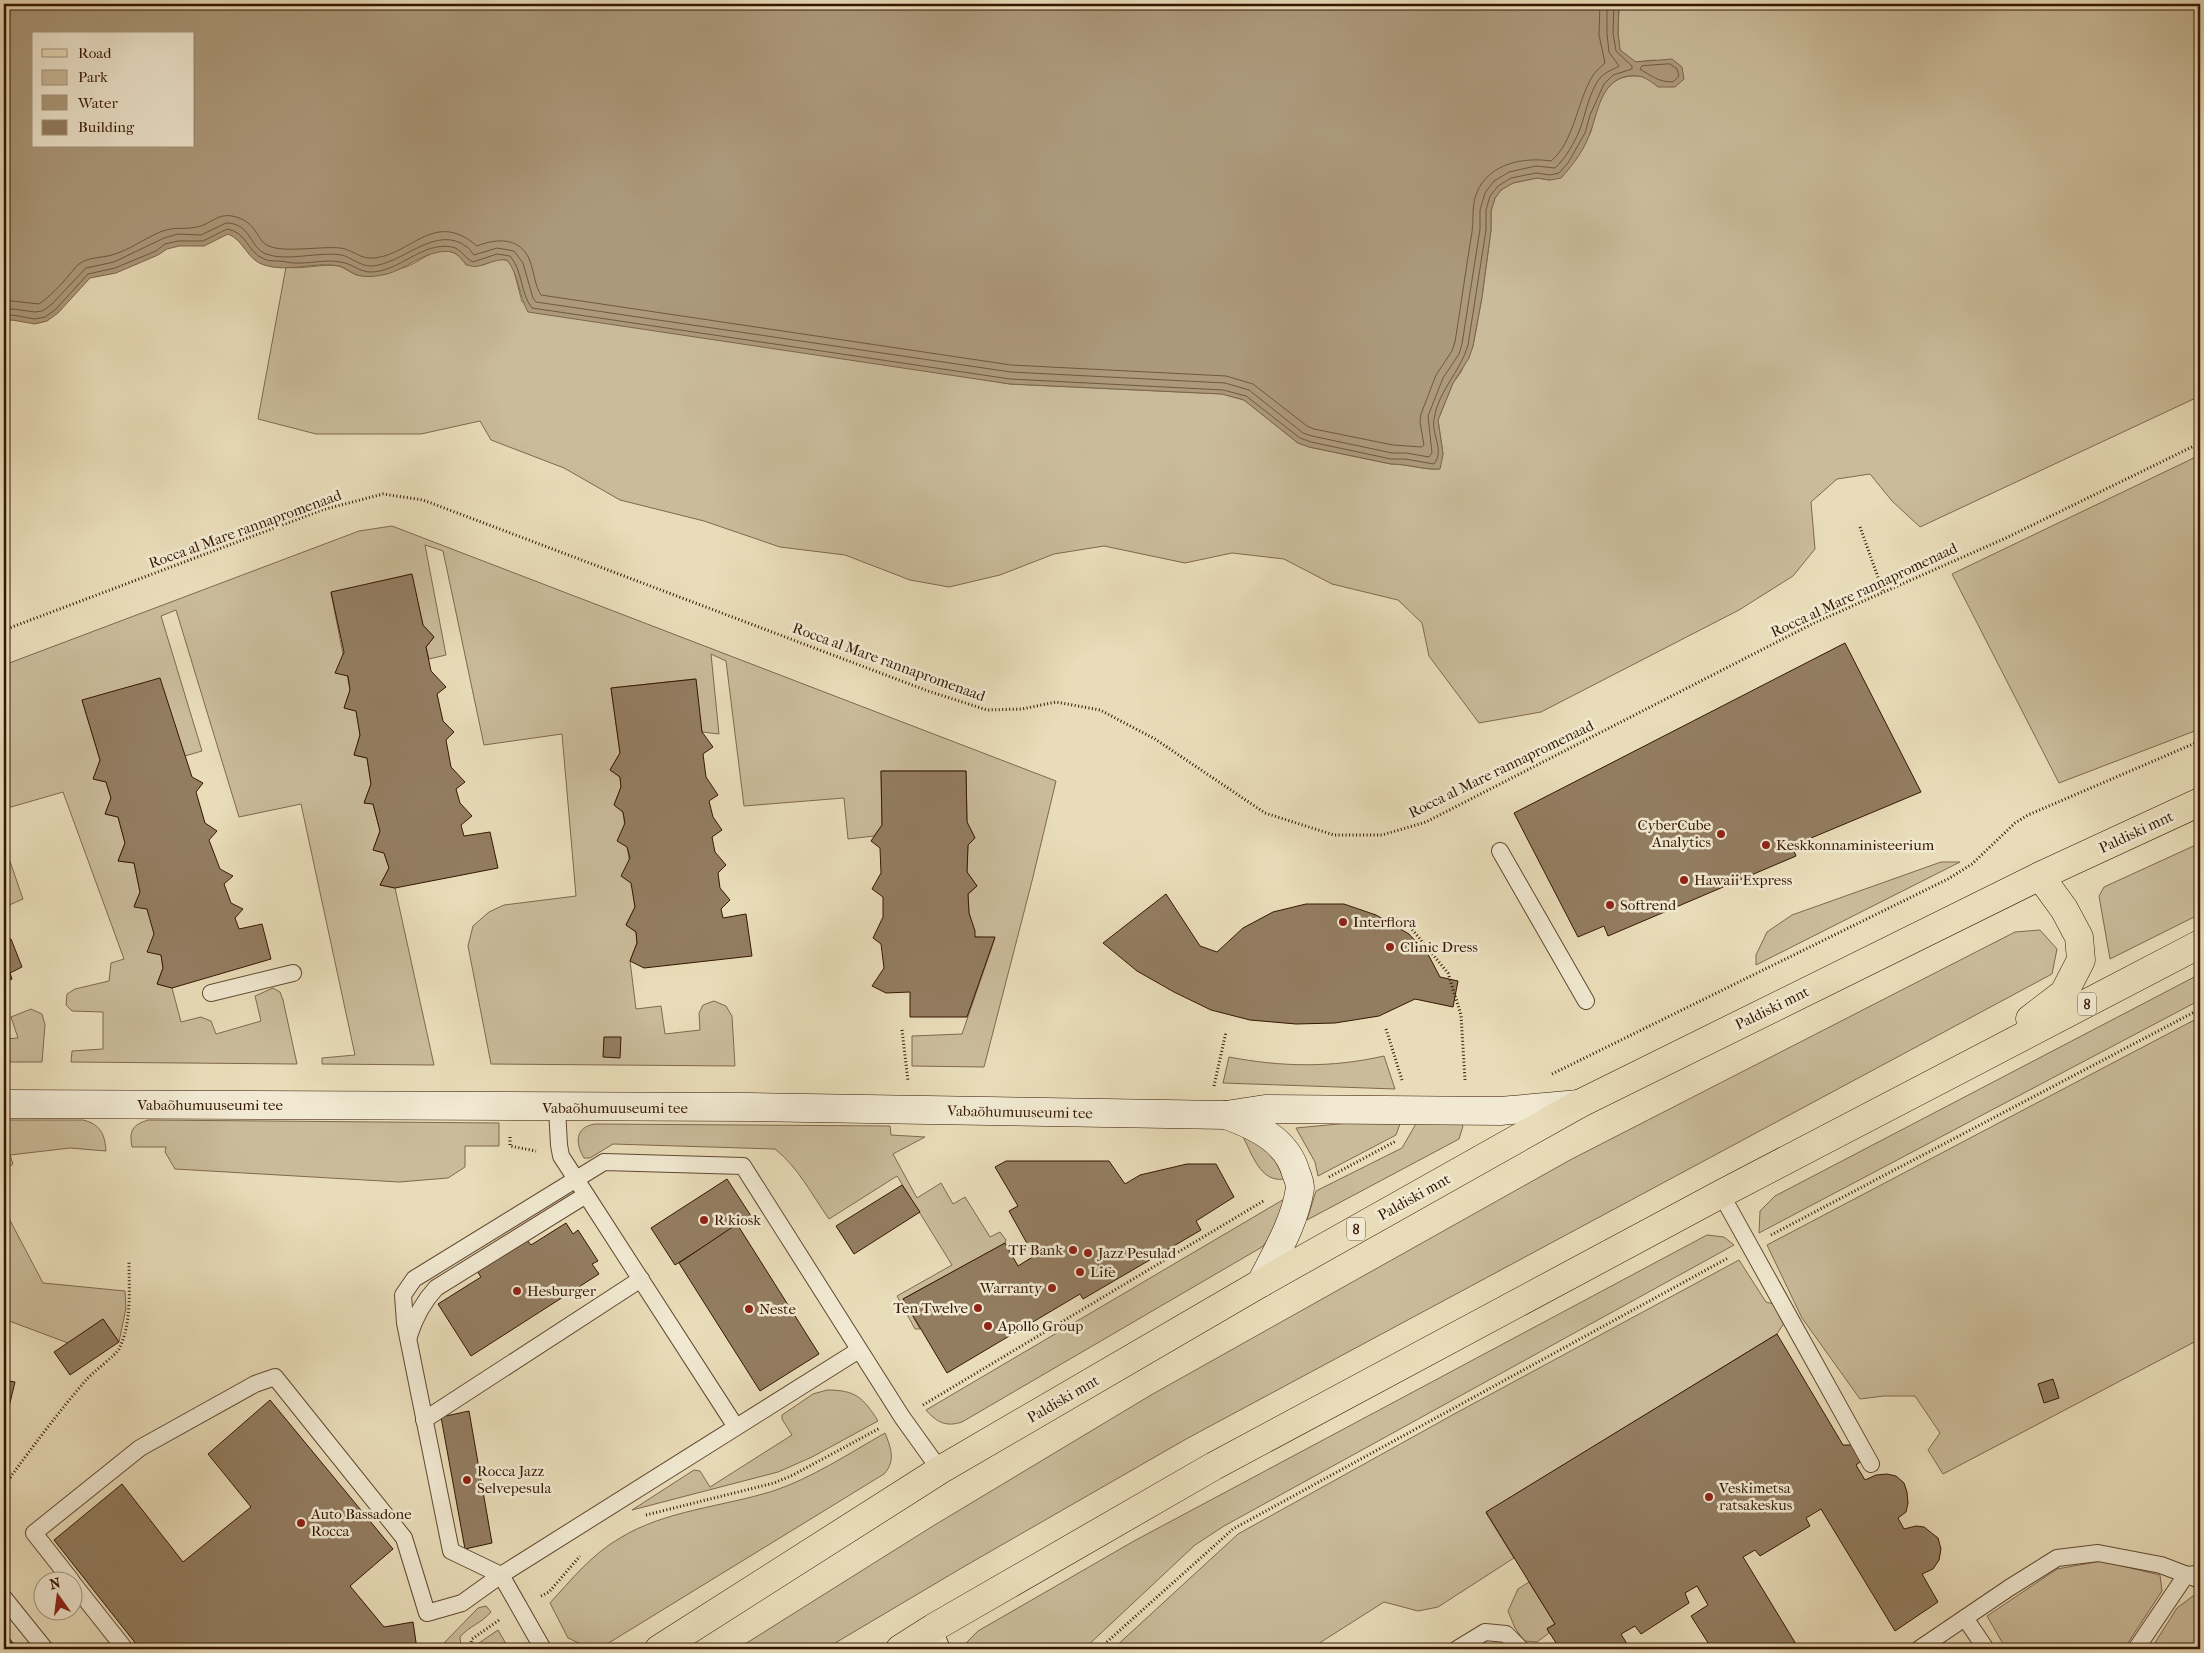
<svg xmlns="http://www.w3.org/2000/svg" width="2204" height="1653" viewBox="0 0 2204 1653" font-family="'IM FELL French Canon',serif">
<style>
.green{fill:#cabb9a;stroke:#80684e}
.water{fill:#ac997b;stroke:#7c654b;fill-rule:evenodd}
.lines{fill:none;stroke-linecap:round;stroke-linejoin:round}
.shore{stroke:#70583e;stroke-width:1}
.building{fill:#937d61;stroke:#351602}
.lane-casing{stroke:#624830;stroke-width:18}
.secondary-casing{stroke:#351602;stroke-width:29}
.primary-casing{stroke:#351602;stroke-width:29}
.path{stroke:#351602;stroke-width:3;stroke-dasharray:1 2.5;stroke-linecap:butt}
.lane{stroke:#f1e9d2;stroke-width:16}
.secondary{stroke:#f1e9d2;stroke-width:28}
.primary{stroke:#e9ddb9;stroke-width:28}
.poi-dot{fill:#8f2418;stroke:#f1e9d2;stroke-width:2}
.labels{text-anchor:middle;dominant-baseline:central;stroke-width:5;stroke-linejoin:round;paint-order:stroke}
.shield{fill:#f1e9d2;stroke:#6d5540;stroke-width:1}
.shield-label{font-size:14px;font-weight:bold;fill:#351602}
.street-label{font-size:15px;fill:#351602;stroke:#f1e9d2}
.poi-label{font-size:15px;fill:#351602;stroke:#f1e9d2;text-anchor:start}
</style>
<rect width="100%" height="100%" fill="#e9ddb9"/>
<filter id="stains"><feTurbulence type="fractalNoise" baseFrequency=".004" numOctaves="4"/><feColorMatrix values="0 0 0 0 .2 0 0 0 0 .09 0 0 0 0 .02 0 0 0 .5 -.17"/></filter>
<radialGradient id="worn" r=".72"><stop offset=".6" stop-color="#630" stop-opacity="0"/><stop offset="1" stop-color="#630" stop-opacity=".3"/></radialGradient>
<g class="green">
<path d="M1619,4H2200V396L1920,527L1892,501L1870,474L1837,479L1811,502L1815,549L1793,576L1739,610L1541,712L1479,723L1429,656L1422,623L1398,600L1332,584L1284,559L1232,553L1185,563L1104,546L1054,554L1000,575L949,587L910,580L845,555L780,547L704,521L620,500L564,468L491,440L480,421L421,434H316L258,419L286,267C303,270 321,263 339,266C345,268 351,273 357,275C362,276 400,269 406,267C419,262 427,253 441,251C453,250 460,255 466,265H483L498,259L507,260L513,267L522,302L1010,384L1222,394L1244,400L1298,443L1309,447L1391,464C1408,464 1423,470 1439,469L1443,454L1438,420L1453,383L1461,372L1473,346L1482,297L1491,230V211L1495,198L1501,190L1513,183L1537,178L1550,180C1563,167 1579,154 1588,137C1592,132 1592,125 1594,119C1602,90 1613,71 1646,77L1655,60L1635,62L1620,50L1618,33Z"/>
<path d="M2200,455V729L2059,783L1952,574Z"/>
<path d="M392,526L1056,781L1032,881L984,1067L912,1066V1036L962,1034L995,938L975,937L969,913L968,894L977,886L967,872L968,845L975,838L967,822L966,771H881L882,825L874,836L848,839L844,798L744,806L726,661L711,654L719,734L702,732L695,679L611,688L620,753L610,770L620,777L621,787L614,805L623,812L635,907L626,925L636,932L637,943L630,961L636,1009L661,1006L665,1034L700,1030L699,1013L703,1005L714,1001L726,1006L732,1016L735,1066L491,1064L468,946L473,926L489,912L504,905L576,896L562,734L484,745L443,551L425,545L446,655L429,659L426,647L434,637L423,625L411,574L331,593L350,690L344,708L356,711L360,735L354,755L367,758L371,784L364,803L373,804L380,831L373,850L384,853L389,868L380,885L395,888L434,1065L322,1064V1058L355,1055L301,804L239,817L176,610L161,616L202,751L185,756L82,700L100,760L94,779L106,782L111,798L105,814L118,817L125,843L118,861L134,863L140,892L134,906L147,909L161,955L163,968L157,984L172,988L181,1022L201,1017L211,1021L216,1034L261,1021L255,996L273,988L280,992L283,1000L297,1064L71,1062L72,1051L103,1049V1012L72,1011L66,1005L67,994L75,989L109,981L111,963L124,959L63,792L4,809V665L359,531Z"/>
<path d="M2200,843V914L2110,959L2099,896L2104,887Z"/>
<path d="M4,844L23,899L7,906L4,899Z"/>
<path d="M1941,862H1960L1756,965V955L1767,932L1792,915Z"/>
<path d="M2040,930L2057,949L2052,974L1188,1438L965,1566L825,1649H737L933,1526L1151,1395L1570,1160L2015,932Z"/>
<path d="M2200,974V1000L1759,1233L1760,1211L1775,1196Z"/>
<path d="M31,1009L42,1014L45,1025L42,1062H4V1039L18,1038L11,1017Z"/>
<path d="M2200,1017V1339L1943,1474L1928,1450L1940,1433L1915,1396H1884L1860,1399L1802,1318L1767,1245Z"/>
<path d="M1384,1056L1395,1089L1223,1083L1229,1057C1281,1067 1332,1068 1384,1056Z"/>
<path d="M4,1120H83C100,1124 105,1134 106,1151L70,1148L10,1155L13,1164L4,1170Z"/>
<path d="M148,1120L499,1123V1146H465V1167L448,1178L399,1182L175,1169L165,1152L166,1147H132C129,1131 132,1125 148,1120Z"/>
<path d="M1458,1120L1463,1126L1459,1139L1307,1220L1316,1191L1402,1148L1417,1122Z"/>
<path d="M1401,1121L1396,1135L1318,1176L1315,1162L1296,1128L1349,1123Z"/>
<path d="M595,1124L890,1126L891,1135L925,1137L893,1154L917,1198L941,1183L953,1204L965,1197L990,1237L1000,1232L1006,1240L1005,1243L903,1299L920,1329H915L897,1296L952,1265L897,1176L829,1219C812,1195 798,1167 775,1149L613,1144L590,1158H584C575,1143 575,1127 595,1124Z"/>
<path d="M1242,1135C1270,1147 1271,1151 1284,1179C1260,1183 1252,1153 1242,1135Z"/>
<path d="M1286,1198L1272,1236L1262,1247L962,1422C947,1427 937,1423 926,1410Z"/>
<path d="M4,1209L43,1283L125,1291L126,1308L119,1342L103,1319L68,1343L4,1319Z"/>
<path d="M1707,1235L1724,1237L1734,1245L1224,1526L1195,1545L1084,1649H964L967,1642L978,1631L1134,1541Z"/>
<path d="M1739,1260L1766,1302L1777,1305L1784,1323L1777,1334L1486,1513L1514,1558L1438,1607L1418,1611L1384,1602L1310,1649H1113L1238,1534L1456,1413Z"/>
<path d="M827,1390C855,1390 863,1397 878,1421L812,1457L778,1472L632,1510L694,1470L700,1471L710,1487L792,1435L782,1419V1415L813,1394Z"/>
<path d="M885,1433C891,1448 896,1461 884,1474L607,1644L583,1645L568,1638L550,1603C571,1580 592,1554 620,1538C666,1510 722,1507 773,1491C810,1479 850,1453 885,1433Z"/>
<path d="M2101,1561L2160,1575L2162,1591L2124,1649H2006L1987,1616L2057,1569Z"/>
<path d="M1529,1582L1555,1624L1547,1628L1549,1633L1537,1642L1524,1641L1515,1628L1508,1611L1518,1589Z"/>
<path d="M2197,1593L2200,1594V1649H2151L2177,1608Z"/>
<path d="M486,1606L491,1612C482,1623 469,1626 460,1637L461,1649H444V1643L478,1608Z"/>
<path d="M498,1630L509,1649H481L479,1643Z"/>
</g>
<path class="water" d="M4,4H1619L1618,33L1620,50L1636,62L1672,59L1682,67L1684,79L1675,87H1658C1647,78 1639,73 1624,77C1600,84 1598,113 1590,133C1585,149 1572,166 1561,178L1550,180L1537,178L1513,183L1501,190L1495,198L1491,211V230L1482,297L1473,346L1469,358L1453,383L1438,420L1443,454L1440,469C1424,470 1408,464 1391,464L1309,447L1298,443L1244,400L1222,394L1010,384L528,312C519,296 519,275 507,260C493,258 480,269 471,266C459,263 462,248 439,252C420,255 405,269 387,274C377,276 367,278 357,275C351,273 346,268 340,266C316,261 288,273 264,265C247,260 244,240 228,234L204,246H179L167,249L158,255L116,273L90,278L58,313L47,321L35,324L12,320L4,322ZM34,34H194V146H34Z"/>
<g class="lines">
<g class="shore">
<path d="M1670,64L1677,69L1679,76L1673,82C1659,82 1651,76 1640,69L1642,66Z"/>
<path d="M4,302L12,301L39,304C47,299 63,283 69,275C73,271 75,267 79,264C88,257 101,258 112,255C129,250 144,239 160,232C175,226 183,230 197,227C209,225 218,213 232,216C258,221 255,240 269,246C283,253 322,246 340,248C351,249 358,257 368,258C409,260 432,207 477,246C497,238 521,237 530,261C534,272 535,286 541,295L1011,365L1226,376L1253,384L1307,426L1314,429L1393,445L1422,447L1424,445L1420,422L1421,414L1436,375L1452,351L1455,342C1461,305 1466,268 1472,232C1474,218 1471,204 1478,190C1491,163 1524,157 1551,161C1574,142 1577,102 1592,77C1595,71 1601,67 1605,63L1599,35L1600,4"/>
<path d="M4,310L13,309L35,312L42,311L51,305L86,268L114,262L164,238L178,234L201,235L226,223C251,223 249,247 266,254C287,262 320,251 342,255C352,258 360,266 371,266C402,265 436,223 467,247C470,249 472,253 474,255L497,248L514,251L523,263L533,298L536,302L1011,372L1225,383L1249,390L1303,433L1312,436L1392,453H1406L1429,457L1432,453L1428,416L1443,378L1459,354L1462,344L1480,229V210L1485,193L1494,181L1509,172L1536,166L1555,168C1565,159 1575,142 1580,129C1586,113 1589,92 1600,78C1606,71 1613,70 1619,66L1609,52L1607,34V4"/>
<path d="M4,317L12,315L35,319L45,317L55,310L88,274L115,268L156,251L165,244L178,241H203L227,229C247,232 247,252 264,259C268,261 274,261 279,261C284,261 289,263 294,263C310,264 325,259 340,262C351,263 358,271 369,272C399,273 422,241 452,247C462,249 465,259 473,262L497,254L510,256C523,271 520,293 532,308L1010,379L1223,390L1246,396L1300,438L1311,442L1391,459H1405L1434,464C1445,450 1431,434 1434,419C1438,391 1461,371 1468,345L1486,230V210L1490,196L1498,186L1511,178L1536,173L1550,175L1559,173L1568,163L1585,133L1590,115L1604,84L1613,75L1632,69V66L1616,51L1613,33L1614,4"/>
</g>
</g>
<g class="building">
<path d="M412,574L423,625L434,637L426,647L431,671L446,687L437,694L443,721L454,732L446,740L451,767L465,782L456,789L460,803L472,816L461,825L464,836L490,832L498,868L395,888L380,885L389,868L384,853L373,850L380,831L373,804L364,803L371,784L367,758L354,755L360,735L356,711L344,708L350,690L348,676L335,673L344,652L331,592Z"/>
<path d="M1845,643L1921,792L1792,846L1796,856L1608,936L1604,926L1578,937L1514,813Z"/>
<path d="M160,678L192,777L203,783L196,792L205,823L217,831L209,840L220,869L233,876L224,884L231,903L243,909L235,918L239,929L262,924L271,959L172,988L157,984L163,968L161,955L147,952L154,934L147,909L134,907L140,892L134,863L118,861L125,843L118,817L105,814L111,798L106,782L93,779L100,760L82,700Z"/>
<path d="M696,679L702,732L713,747L703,754L706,777L718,795L709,801L713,817L722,830L712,837L715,852L726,865L718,873L720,888L730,900L721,909L723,918L746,914L752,956L644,968L630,961L637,943L636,932L626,925L635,907L631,883L621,876L630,858L627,847L617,841L625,823L623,812L614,805L621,787L620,777L610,770L620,753L611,688Z"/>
<path d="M881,771H966L967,822L975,838L968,845L967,872L977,886L968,894L969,913L975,931V937H995L967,1017H910V992L886,993L872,986L884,968L881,944L873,938L883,917V897L872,889L881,873L880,848L871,841L882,825Z"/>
<path d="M1166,894L1200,946L1217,952L1243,928L1273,912L1306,904H1344L1376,915L1409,934L1429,956L1440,977L1458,981L1453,1007L1415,999L1379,1016L1335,1023L1296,1024L1250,1020L1211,1010L1174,992L1137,971L1103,943Z"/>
<path d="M11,939L22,967L10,973L12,979L4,983V942Z"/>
<path d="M604,1037H621L620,1058L603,1057Z"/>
<path d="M1006,1161H1109L1125,1184L1140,1175L1187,1164H1216L1234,1197L1196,1221L1201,1230L1083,1299L1080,1294L947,1373L903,1299L1005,1243L1018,1266L1034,1256L1009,1211L1018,1206L995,1167Z"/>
<path d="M727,1179L751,1216L675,1265L651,1228Z"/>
<path d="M902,1185L920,1212L854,1254L836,1226Z"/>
<path d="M566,1223L573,1234L578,1230L598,1261L592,1264L599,1274L471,1356L438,1304L481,1277L477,1271L527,1240L531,1245Z"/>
<path d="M737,1224L819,1354L760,1391L679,1263Z"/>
<path d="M103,1319L119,1342L70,1375L54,1352Z"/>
<path d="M1777,1334L1843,1445H1855L1861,1461L1856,1465L1865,1480L1876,1475L1887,1474L1896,1476L1904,1483L1907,1492L1908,1503L1906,1512L1898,1518L1904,1529L1916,1526L1924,1527L1938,1538L1941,1549L1939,1560L1933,1569L1922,1574L1938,1602L1895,1631L1821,1509L1806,1518L1810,1526L1760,1556L1755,1550L1743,1557L1799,1649H1712L1691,1616L1708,1605L1697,1586L1685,1593L1689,1603L1641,1634L1635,1626L1621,1634L1630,1649H1570L1567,1644L1560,1649L1547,1629L1555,1624L1486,1512Z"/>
<path d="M2053,1379L2059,1398L2044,1403L2038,1384Z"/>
<path d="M4,1380L15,1382L7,1415L4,1414Z"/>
<path d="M270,1400L393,1549L350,1586L384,1627L413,1622L417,1649H140L54,1540L122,1484L183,1562L251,1507L208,1454Z"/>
<path d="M469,1411L492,1543L465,1549L441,1417Z"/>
<path d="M4,1632L18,1649H4Z"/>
</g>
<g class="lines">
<g class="lane-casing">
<g id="lane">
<path d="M1500,851L1586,1001"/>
<path d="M211,993L293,973"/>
<path d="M557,1108L559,1145L561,1156L736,1427"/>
<path d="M1721,1194L1871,1464"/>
<path d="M409,1336C415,1317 423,1302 436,1288L586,1195"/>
<path d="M424,1420L641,1279"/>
<path d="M71,1580L34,1533L140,1448L255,1384L275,1377L404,1538L427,1613L462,1603L501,1575L859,1350"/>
<path d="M72,1582L125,1649"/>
<path d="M4,1598L45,1649"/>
<path d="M1965,1618L1986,1649"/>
<path d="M933,1628L942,1649"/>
<path d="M543,1649L501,1575L451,1551L405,1323L403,1295L414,1279L604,1162L743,1166L902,1417L940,1470"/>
<path d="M1457,1649L1485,1632L1506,1634L1521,1649"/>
<path d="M1919,1649L2009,1588L2057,1558L2098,1553L2161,1565L2200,1580"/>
<path d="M2136,1649L2186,1575L2197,1574"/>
</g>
</g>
<g class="secondary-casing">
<g id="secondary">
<path d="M4,1104L749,1107L1226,1115L1265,1109L1500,1111L1579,1104"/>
<path d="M1226,1115C1256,1126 1287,1140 1296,1173C1298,1178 1300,1183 1300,1188C1295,1222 1276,1253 1261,1283"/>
</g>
</g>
<g class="primary-casing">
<g id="primary">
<path d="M2030,1019L2064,993L2081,960L2079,937L2064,909L2040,876"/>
<path d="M659,1649L940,1470L1261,1283L1579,1104L2040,876L2200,802"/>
<path d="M900,1649L933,1628L1214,1466L1721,1194L2200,944"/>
</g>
</g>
<g class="path">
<path d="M1860,527L1883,591"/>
<path d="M4,630L322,510L383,494L423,500L928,691L987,710L1022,709L1056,702L1100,710L1155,739L1265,813L1334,835H1382L1426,822L1814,623L2006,538L2200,443"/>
<path d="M1392,916L1411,928L1448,973L1461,1015L1465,1080"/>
<path d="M1386,1029L1402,1080"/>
<path d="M902,1030L908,1081"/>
<path d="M1552,1074L1948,879L1972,864L2015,823L2028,815L2200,741"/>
<path d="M1214,1086L1226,1032"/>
<path d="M510,1137V1146L536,1151"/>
<path d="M1329,1177L1396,1141"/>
<path d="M1771,1235L2200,1009"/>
<path d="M923,1405L1265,1200"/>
<path d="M4,1486C30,1450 57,1414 86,1380C93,1372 116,1355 119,1349C132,1323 129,1290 129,1262"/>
<path d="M646,1515L774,1483L793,1475L880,1428"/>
<path d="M541,1596L549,1592L580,1556"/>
<path d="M470,1649L472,1639L499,1620"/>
<path d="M1099,1649L1233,1529L1728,1258"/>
</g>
<use href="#lane" class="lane"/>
<use href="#secondary" class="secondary"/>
<use href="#primary" class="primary"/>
</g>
<g class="poi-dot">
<circle cx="1721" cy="834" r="5"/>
<circle cx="1766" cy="845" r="5"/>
<circle cx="1684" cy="880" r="5"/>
<circle cx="1610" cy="905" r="5"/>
<circle cx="1343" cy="922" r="5"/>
<circle cx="1390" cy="947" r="5"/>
<circle cx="704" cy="1220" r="5"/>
<circle cx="1073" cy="1250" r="5"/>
<circle cx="1088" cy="1253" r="5"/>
<circle cx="1080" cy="1272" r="5"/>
<circle cx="1052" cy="1288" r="5"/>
<circle cx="517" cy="1291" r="5"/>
<circle cx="978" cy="1308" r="5"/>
<circle cx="749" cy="1309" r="5"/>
<circle cx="988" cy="1326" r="5"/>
<circle cx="467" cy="1480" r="5"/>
<circle cx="1709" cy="1497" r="5"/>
<circle cx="301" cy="1523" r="5"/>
</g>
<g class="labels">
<g class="shield">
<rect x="2078" y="992.5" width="18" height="23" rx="4"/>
<rect x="1347" y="1217.5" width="18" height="23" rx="4"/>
</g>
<g class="shield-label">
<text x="2087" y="1004">8</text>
<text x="1356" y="1229">8</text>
</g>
<g class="street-label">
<text transform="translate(245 529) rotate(-20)">Rocca al Mare rannapromenaad</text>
<text transform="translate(1864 590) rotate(-25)">Rocca al Mare rannapromenaad</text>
<text transform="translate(889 662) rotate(20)">Rocca al Mare rannapromenaad</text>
<text transform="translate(1501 769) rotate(-26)">Rocca al Mare rannapromenaad</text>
<text transform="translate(2136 832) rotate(-25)">Paldiski mnt</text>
<text transform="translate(1772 1008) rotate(-26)">Paldiski mnt</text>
<text x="210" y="1105">Vabaõhumuuseumi tee</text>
<text x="615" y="1108">Vabaõhumuuseumi tee</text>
<text transform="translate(1020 1112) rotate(1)">Vabaõhumuuseumi tee</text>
<text transform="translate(1414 1197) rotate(-29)">Paldiski mnt</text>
<text transform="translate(1063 1399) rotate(-30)">Paldiski mnt</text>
</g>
<g class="poi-label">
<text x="1711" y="825" text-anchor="end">CyberCube<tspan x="1711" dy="17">Analytics</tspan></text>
<text x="1776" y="845">Keskkonnaministeerium</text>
<text x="1694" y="880">Hawaii Express</text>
<text x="1620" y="905">Softrend</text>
<text x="1353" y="922">Interflora</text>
<text x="1400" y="947">Clinic Dress</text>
<text x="714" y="1220">R kiosk</text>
<text x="1063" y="1250" text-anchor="end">TF Bank</text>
<text x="1098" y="1253">Jazz Pesulad</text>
<text x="1090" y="1272">Life</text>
<text x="1042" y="1288" text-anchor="end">Warranty</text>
<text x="527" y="1291">Hesburger</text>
<text x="968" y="1308" text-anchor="end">Ten Twelve</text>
<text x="759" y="1309">Neste</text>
<text x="998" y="1326">Apollo Group</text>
<text x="477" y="1471">Rocca Jazz<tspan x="477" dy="17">Selvepesula</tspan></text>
<text x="1719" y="1488">Veskimetsa<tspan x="1719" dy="17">ratsakeskus</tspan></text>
<text x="311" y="1514">Auto Bassadone<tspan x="311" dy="17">Rocca</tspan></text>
</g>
</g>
<rect width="2204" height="1653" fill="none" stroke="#e9ddb9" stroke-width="20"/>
<rect x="5" y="5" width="2194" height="1643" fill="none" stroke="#351602" stroke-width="2.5"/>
<rect x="10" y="10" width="2184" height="1633" fill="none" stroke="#351602"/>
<rect x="32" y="32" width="162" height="115" fill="#f1e9d2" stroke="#a6957f"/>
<rect x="42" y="49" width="25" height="8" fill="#e9ddb9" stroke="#a6957f"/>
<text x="78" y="58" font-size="15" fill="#351602">Road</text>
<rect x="42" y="70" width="25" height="15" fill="#cabb9a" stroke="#a6957f"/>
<text x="78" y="82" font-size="15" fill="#351602">Park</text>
<rect x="42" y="95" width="25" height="15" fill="#ac997b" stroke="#a6957f"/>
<text x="78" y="108" font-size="15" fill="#351602">Water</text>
<rect x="42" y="120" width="25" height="15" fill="#937d61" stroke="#a6957f"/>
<text x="78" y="132" font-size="15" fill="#351602">Building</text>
<g transform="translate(58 1596) rotate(346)"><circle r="24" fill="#f1e9d2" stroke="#a6957f"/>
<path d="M0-4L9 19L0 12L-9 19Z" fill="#8f2418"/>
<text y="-8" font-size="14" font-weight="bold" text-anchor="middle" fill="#351602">N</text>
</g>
<rect width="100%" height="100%" filter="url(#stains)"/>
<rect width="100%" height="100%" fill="url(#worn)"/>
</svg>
